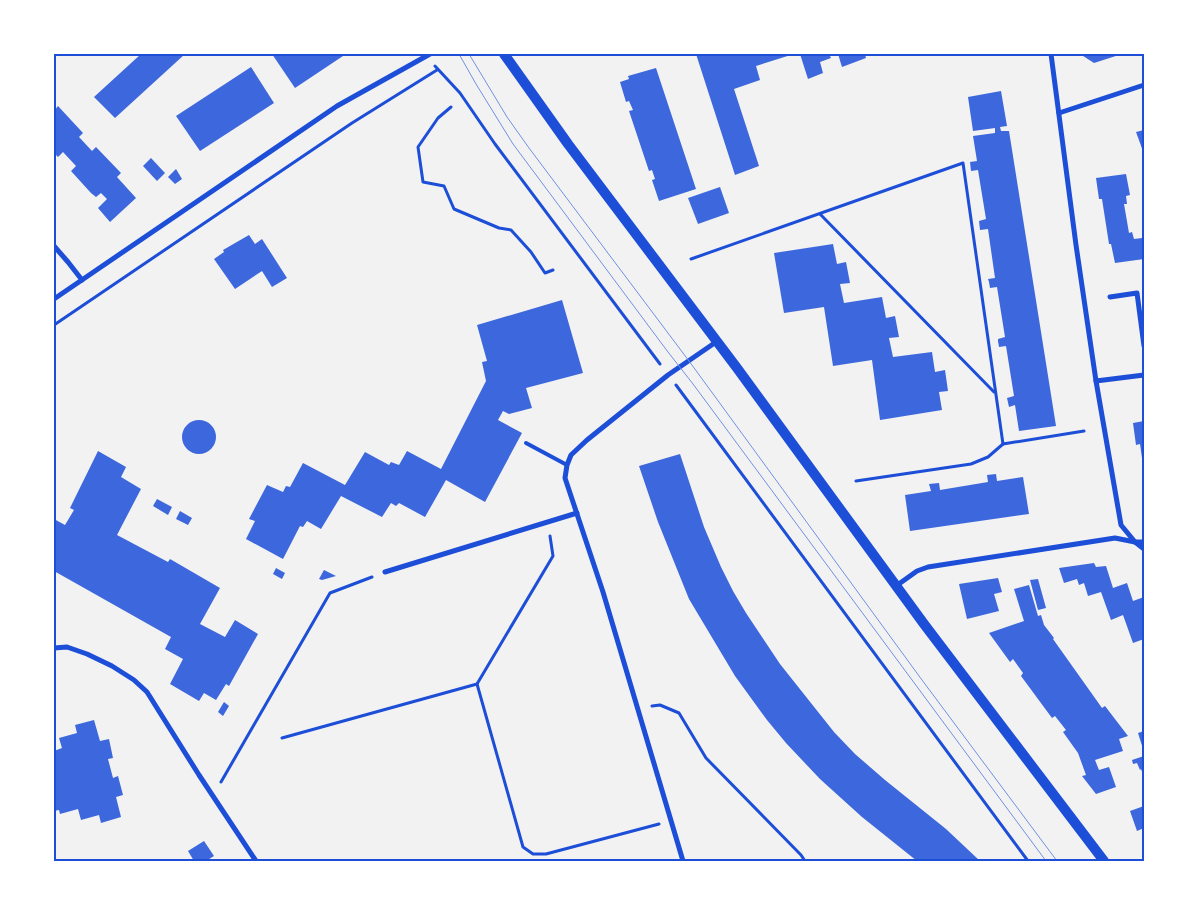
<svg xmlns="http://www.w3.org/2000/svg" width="1198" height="915" viewBox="0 0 1198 915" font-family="'Work Sans',sans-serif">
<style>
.building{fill:#3d67dc}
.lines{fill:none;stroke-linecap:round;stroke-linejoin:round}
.path{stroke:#1d4ed8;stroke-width:3}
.service{stroke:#1d4ed8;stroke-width:4}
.minor{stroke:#1d4ed8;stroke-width:5}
.secondary{stroke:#1d4ed8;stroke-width:10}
.tram{stroke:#7290e2;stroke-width:1}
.neatline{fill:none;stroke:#1d4ed8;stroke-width:2}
</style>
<rect width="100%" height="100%" fill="#f2f2f2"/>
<g class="building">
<path d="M141,54H185L115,118L94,97Z"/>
<path d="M272,54H346L295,88Z"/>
<path d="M696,54H794L756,66L760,80L734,89L759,166L735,175Z"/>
<path d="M800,54H829L831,58L820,62L823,73L808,79Z"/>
<path d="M838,54H865L866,58L842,67Z"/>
<path d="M1080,54H1122L1094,63Z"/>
<path d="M251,67L274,103L200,151L176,116Z"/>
<path d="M656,68L696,189L659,201L652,180L655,179L652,170L649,171L629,111L633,110L629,101L626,102L620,82L629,79L628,76Z"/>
<path d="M1001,91L1007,126L1000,127L1001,131H1009L1056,426L1019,431L1015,405L1009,407L1007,398L1014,396L1006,346L999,347L998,341V339L1005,337L997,287L990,288L989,282L988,279L995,278L988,229L980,230L979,221L986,219L978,170L971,171L970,162L977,161L973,136L995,133V128L973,131L968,97Z"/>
<path d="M58,106L83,133L79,137L92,151L96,147L121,173L117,177L136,198L110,222L98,208L107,199L101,193L96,197L91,193L71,171L76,166L63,152L58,157L54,153V111Z"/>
<path d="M1144,130V154L1136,132Z"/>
<path d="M151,158L165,173L157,181L143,166Z"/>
<path d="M176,169L182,179L175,184L168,177Z"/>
<path d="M1126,174L1130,195L1126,196L1127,204H1124L1129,233L1132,232L1134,239L1142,238L1144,259L1115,263L1111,244H1109L1102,199H1099L1096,178Z"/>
<path d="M720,187L729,213L698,224L688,198Z"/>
<path d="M249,235L255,244L262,239L287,278L272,287L262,271L235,289L214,259L224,252L223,250Z"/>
<path d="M833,244L837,264L846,262L850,283L840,284L844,303L882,297L886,318L895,316L899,337L889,338L893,357L932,352L935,372L945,370L948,391L939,392L942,410L880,420L872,360L833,366L824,307L784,313L774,253Z"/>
<path d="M562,300L583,373L526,388L532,408L509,414L503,411L498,420L522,433L485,502L446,480L425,517L399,503L396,506L391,503L382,517L341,496L321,529L307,521L303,527L300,526L283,559L246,539L255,521L249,519L267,485L283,492L286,486L290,487L303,463L345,485L365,452L389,465L391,462L399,465L407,451L441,469L486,381L482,362L487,361L477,325Z"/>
<circle cx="199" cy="437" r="17"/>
<path d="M1144,421V465H1143L1140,444L1136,445L1133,423Z"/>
<path d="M98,451L126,467L121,477L141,489L117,535L168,562L170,559L220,588L200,624L225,637L235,620L258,634L229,686L226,684L216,700L204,693L199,701L170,684L183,659L165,649L171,637L54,571V519L65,525L74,510L70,508Z"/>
<path d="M680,454L704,527L721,567L733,591L746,613L780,664L834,732L855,754L885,780L946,829L980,861H917L862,817L820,779L786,743L767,720L735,676L689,599L658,522L639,466Z"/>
<path d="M996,474L997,481L1023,477L1029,514L910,531L905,495L931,491L929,484L939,483L940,490L988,482L987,475Z"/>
<path d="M157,499L172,507L168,515L153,506Z"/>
<path d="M180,511L192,518L188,525L176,519Z"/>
<path d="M1094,563L1096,567L1106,566L1113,588L1127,583L1133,601L1144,597V639L1133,643L1123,615L1111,620L1101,592L1088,596L1084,583L1079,585L1077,579L1064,583L1059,568Z"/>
<path d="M276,568L285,573L282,579L273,574Z"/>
<path d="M324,570L336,576L322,580L319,579Z"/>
<path d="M998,578L1002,592L994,594L999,611L967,619L959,584Z"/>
<path d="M1038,579L1046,608L1038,610L1030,580Z"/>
<path d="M1029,585L1038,616L1041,615L1044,625L1054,638L1053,639L1102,708L1105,706L1128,736L1119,739L1123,751L1095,760L1099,770L1109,767L1116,787L1096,794L1082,776L1086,775L1078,753L1063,732L1066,730L1055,716L1052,718L1021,676L1023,673L1013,659L1010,662L989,633L1024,621L1014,589Z"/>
<path d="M224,702L229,706L223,716L218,712Z"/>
<path d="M94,720L100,741L109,739L113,758L108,759L113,778L118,776L123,795L116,797L121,817L101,823L99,815L81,820L78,809L60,814L59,810L54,811V751L62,748L59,738L77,733L75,725Z"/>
<path d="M1144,731V752L1138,733Z"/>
<path d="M1144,756V777L1141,769L1140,770L1137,763L1133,764L1132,760Z"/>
<path d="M1144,806V828L1137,831L1130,811Z"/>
<path d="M204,841L214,856L206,861H194L188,851Z"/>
</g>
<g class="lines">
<g class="path">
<path d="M435,66L460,93L495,144L660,364"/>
<path d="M451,107L438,118L418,147L423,182L444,186L454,209L499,228L511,230L531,252L545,273L553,270"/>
<path d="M820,214L994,392"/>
<path d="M691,259L963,163L1003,444L1084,431"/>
<path d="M54,325L352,123L437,70"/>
<path d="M676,385L1028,861"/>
<path d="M856,481L971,464L988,457L1003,444"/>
<path d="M477,684L553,556L550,536"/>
<path d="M652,706L660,705L679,713L706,758L801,855L805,861"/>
<path d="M282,738L477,684L523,847L533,854H546L659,824"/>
<path d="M221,782L330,593L372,577"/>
</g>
<path class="service" d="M526,443L567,465"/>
<g class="minor">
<path d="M1051,54L1076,245L1096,381L1121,525L1135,542L1144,549"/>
<path d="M1059,113L1144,85"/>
<path d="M54,246L68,262L82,280"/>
<path d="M1110,297L1137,293L1144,346"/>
<path d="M54,299L337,106L430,54"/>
<path d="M1096,381L1144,375"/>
<path d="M385,572L577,513"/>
<path d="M896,586L917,571L928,567L1115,538L1135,542H1144"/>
<path d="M54,648L67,647L87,654L112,666L134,680L147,692L199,775L256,861"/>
<path d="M683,861L603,592L565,478L567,465L571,455L587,440L668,375L716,342"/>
</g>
<path class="secondary" d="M504,54L568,144L737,368L924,624L1104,861"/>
<g class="tram">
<path d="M459,54L476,84L513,144L668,352L693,384L1046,861"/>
<path d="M469,54L507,117L529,148L689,361L922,680L1057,861"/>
</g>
</g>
<rect width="1198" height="915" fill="none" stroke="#ffffff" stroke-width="110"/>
<rect x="55" y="55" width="1088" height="805" class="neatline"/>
</svg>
